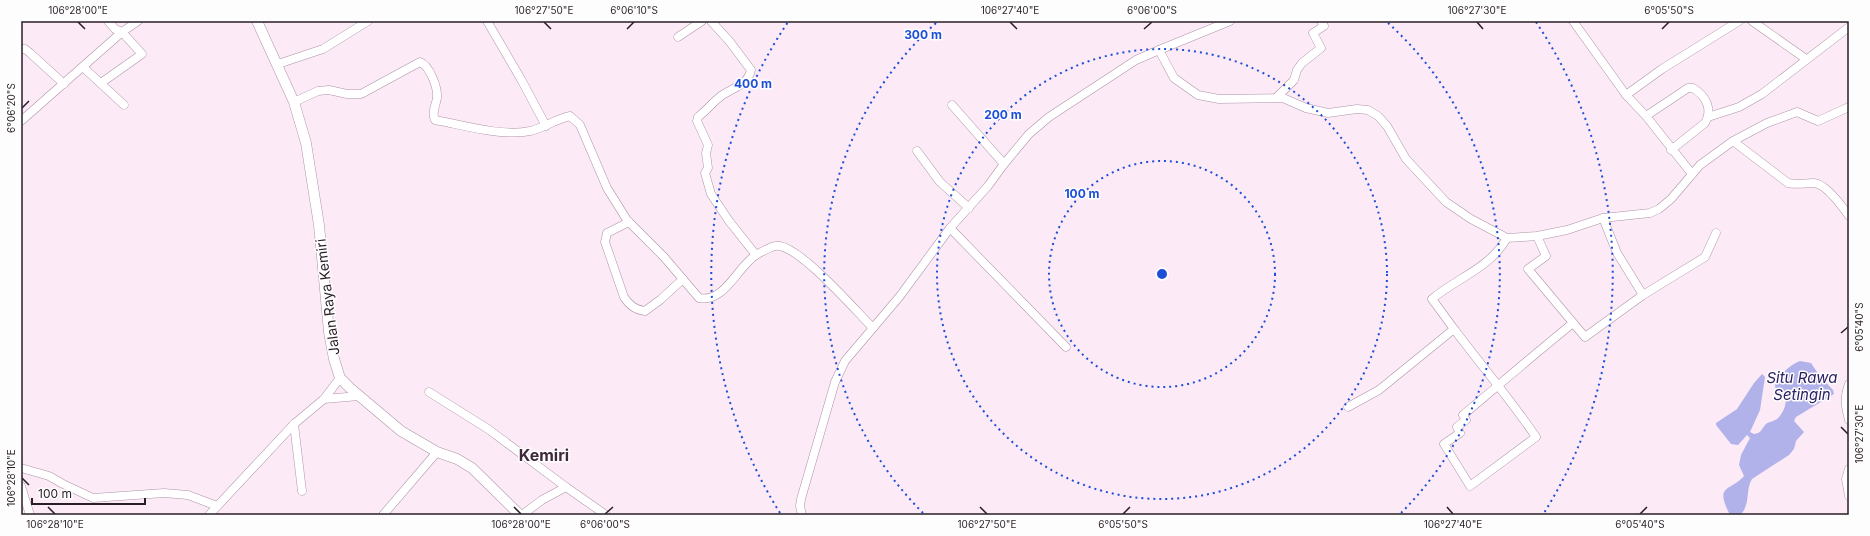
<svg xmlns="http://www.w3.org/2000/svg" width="1870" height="536" viewBox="0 0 1870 536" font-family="Inter,sans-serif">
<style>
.water{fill:#b2b2ea}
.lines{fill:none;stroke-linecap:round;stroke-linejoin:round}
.minor-casing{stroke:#ae93a7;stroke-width:9}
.tertiary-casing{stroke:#ae93a7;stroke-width:11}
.minor{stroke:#fff;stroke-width:8}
.tertiary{stroke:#fff;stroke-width:10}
.ticks{fill:none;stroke:#281e26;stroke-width:1.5}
.ring{fill:none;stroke:#1d4ed8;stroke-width:2;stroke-dasharray:2 4}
.labels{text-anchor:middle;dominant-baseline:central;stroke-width:3;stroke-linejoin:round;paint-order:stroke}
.street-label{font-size:14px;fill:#281e26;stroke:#fdfdfd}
.water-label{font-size:15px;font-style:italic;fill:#2b2162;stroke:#fdfdfd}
.quarter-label{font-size:16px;font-weight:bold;fill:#3e2839;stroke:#fdfdfd}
.centre{fill:#1d4ed8;stroke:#fdfdfd;stroke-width:2}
.ring-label{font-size:12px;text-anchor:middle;font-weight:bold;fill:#1d4ed8;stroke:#fdfdfd;stroke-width:3;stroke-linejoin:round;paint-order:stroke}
.neatline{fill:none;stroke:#281e26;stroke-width:1.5}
.ticks-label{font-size:10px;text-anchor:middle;fill:#281e26}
</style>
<rect width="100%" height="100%" fill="#fceaf7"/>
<path class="water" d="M1800,361L1811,363L1819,375L1833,390L1834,394L1796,417L1794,421L1804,432L1796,441L1794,449L1789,455L1752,479C1745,490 1751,505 1740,515H1730C1714,484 1730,492 1744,476L1739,465L1741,455L1750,438L1747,435L1738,445L1731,444L1716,425V423L1737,409L1754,383L1762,374L1765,377L1760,410L1750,432L1754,434C1762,433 1761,429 1766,424C1768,422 1772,422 1775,420C1782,417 1789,402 1784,395L1776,392L1775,385C1780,375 1789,365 1800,361Z"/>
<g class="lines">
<g class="minor-casing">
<g id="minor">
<path d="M108,21L115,29L122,32L138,21"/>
<path d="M487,21L522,81L546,126"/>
<path d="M711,21L730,42L751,70C748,85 732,88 721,96C713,102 706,111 698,117L697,121L708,145L706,153L708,168L705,173L711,194L729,221L756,255"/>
<path d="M1573,21L1626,95L1646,116L1692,174"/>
<path d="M1752,21L1806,59"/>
<path d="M678,37L702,21"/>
<path d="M21,49H25L30,53L64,84"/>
<path d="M1159,50L1230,21"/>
<path d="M278,64L323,49L368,21"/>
<path d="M84,68L124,105"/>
<path d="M1626,95L1662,69L1739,21"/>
<path d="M1276,98L1294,80L1297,70L1302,63L1321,48L1313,33L1324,26L1321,21"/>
<path d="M294,102L318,91L329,90L347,94H361L420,62C430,66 438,88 437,98C436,105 431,113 435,120C463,125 502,137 530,131C544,128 556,119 570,116L580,125L607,188L627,220L664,257L699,298C722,303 735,273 750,260C754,255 760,253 765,250C770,248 774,245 780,246C804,251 854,309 873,328"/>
<path d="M952,105L1004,164"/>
<path d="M1646,116L1688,88H1693C1706,96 1713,109 1705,123L1671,150"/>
<path d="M1708,117L1739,107L1762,94L1849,27"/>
<path d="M21,121L122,32L142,54L101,83"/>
<path d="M1733,141L1767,123L1797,112L1818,121L1849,107"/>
<path d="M917,151L940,182L969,208"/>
<path d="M1603,218L1617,253L1643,295"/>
<path d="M629,222L607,233L605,242L624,297C629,305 635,310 645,311L660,300L683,279"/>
<path d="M950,228L1066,347"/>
<path d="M1537,236L1546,256L1528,269L1585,337L1643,295L1705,257L1716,233"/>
<path d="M1454,329C1481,365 1511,400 1536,437L1470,486L1444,444L1460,433L1457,427L1466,420L1463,415C1500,384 1536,353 1573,323"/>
<path d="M1849,384C1844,398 1845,405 1849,420"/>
<path d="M429,392L488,429L566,487"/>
<path d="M324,399L359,396"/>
<path d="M1348,407L1379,390L1454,329L1432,299C1457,278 1490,268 1507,238"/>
<path d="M294,424L302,491"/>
<path d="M21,468L49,476L63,484L93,498L164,493L188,495L217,506"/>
<path d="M1849,469L1846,479L1849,496"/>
<path d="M21,486L30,515"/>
<path d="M209,515L294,424L324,399L340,378"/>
<path d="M383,515L437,452"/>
<path d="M522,515L542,500L566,487L606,515"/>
<path d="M802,515L800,506L801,499L835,382L845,361L900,296L950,228L988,186L1004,164L1029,134L1049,117L1136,60L1159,50L1174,78L1198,95L1219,99L1283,98L1306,108L1328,113L1357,109L1368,110L1378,116L1387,126L1406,159L1446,202L1471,219L1507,238L1537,236L1567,230L1603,218L1650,213L1659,209L1671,199L1700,165L1733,141L1788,183C1797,185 1805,183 1814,183C1826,184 1842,206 1849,216"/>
</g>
</g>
<g class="tertiary-casing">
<path id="tertiary" d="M257,21L294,102L306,143L319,225L329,332L334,359L340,378L350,388L401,431L437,452L457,459L472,468L520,515"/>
</g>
<use href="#minor" class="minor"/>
<use href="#tertiary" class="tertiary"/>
</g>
<path class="ticks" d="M78,22L85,29M544,22L551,29M1010,22L1017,29M1477,22L1483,29M627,29L634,22M1144,29L1152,22M1662,29L1669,22M22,108L29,101M1841,333L1848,327M1841,427L1848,434M22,478L29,485M48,507L55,514M514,507L521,514M980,507L987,514M1447,507L1453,514M605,514L613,507M1123,514L1130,507M1640,514L1647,507"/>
<g class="ring">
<circle cx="1162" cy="274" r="113"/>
<circle cx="1162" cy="274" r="225"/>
<path d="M923 513A338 338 0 0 1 936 23M1388 23A338 338 0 0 1 1401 513"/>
<path d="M780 513A451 451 0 0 1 788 22M1536 22A451 451 0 0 1 1544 513"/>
</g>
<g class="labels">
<g class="street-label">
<text transform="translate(327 297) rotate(-97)">Jalan Raya Kemiri</text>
</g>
<g class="water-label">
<text x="1802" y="377">Situ Rawa<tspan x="1802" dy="17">Setingin</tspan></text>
</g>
<g class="quarter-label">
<text x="544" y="455">Kemiri</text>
</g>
</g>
<circle cx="1162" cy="274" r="6" class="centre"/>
<g class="ring-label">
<text x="923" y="39">300 m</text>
<text x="753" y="88">400 m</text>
<text x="1003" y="119">200 m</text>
<text x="1082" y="198">100 m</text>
</g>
<rect width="1870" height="536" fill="none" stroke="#fdfdfd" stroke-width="44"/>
<path d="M32 498v6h113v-6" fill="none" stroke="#281e26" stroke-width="2"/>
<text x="38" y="498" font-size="12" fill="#281e26" stroke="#fdfdfd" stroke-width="3" paint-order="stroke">100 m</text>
<rect x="22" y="22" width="1826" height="492" class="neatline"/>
<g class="ticks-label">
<text x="78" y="14">106°28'00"E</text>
<text x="544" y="14">106°27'50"E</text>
<text x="634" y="14">6°06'10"S</text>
<text x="1010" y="14">106°27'40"E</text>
<text x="1152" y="14">6°06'00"S</text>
<text x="1477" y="14">106°27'30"E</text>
<text x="1669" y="14">6°05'50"S</text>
<text transform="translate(11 108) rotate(-90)" y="4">6°06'20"S</text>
<text transform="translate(1859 327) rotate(-90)" y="4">6°05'40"S</text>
<text transform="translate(1859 434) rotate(-90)" y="4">106°27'30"E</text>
<text transform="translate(11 478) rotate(-90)" y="4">106°28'10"E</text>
<text x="55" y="528">106°28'10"E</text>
<text x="521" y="528">106°28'00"E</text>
<text x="605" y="528">6°06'00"S</text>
<text x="987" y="528">106°27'50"E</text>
<text x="1123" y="528">6°05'50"S</text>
<text x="1453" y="528">106°27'40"E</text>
<text x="1640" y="528">6°05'40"S</text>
</g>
</svg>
